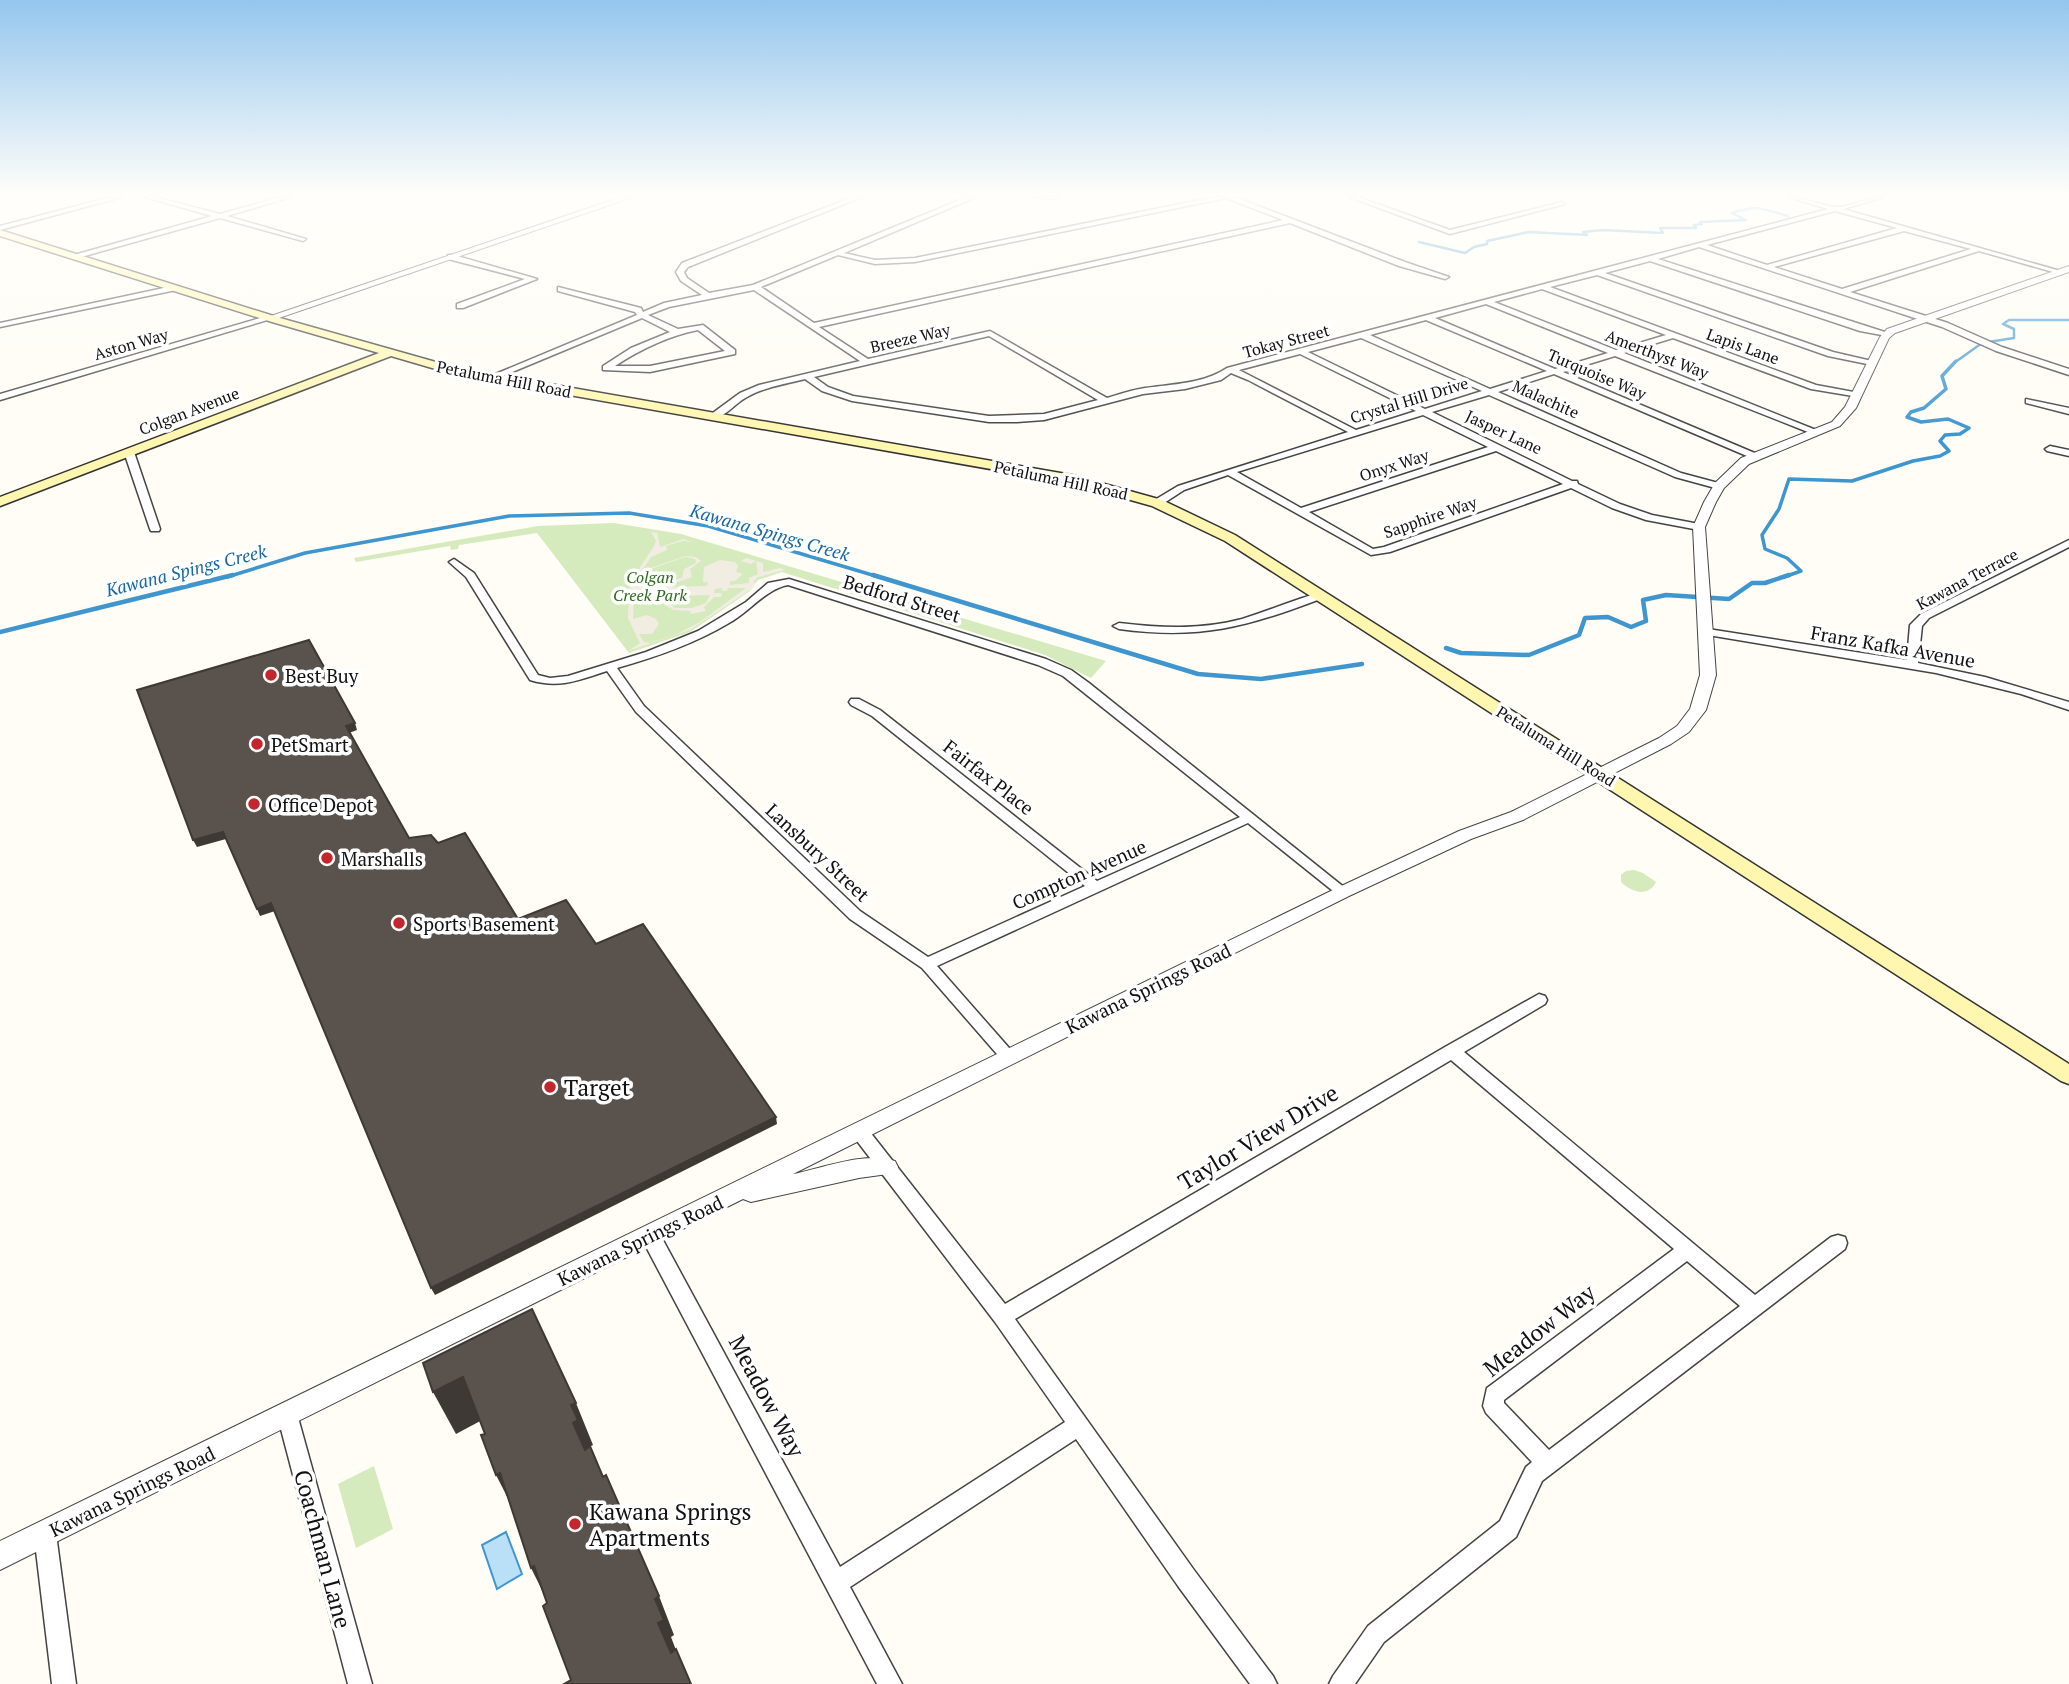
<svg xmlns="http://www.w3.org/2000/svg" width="2069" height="1684" viewBox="0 0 2069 1684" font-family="'PT Serif',serif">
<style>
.green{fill:#d5ebbd}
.plaza{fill:#f1ede2;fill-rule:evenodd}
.water{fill:#b9e0f7;stroke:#3f96cf;stroke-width:2}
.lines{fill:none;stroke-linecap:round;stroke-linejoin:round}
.stream-far2{stroke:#3f96cf;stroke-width:2.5}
.stream-far1{stroke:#3f96cf;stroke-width:3.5}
.stream{stroke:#3f96cf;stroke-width:4.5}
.minor-casing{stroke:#444;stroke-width:3}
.tertiary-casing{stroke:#444;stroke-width:2}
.secondary-casing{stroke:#333;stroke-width:3}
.minor{fill:#fff;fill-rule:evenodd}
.tertiary{fill:#fff;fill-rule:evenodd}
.secondary{fill:#fff6b0;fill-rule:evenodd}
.shaded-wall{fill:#3f3936}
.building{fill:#5a524d;stroke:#3f3936;stroke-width:2}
.poi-dot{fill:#c4262e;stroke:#fff;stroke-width:2.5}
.labels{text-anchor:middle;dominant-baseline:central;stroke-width:7;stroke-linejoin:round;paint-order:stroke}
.far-street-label{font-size:16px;fill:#111;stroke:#fff}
.far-park-label{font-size:16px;font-style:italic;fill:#2f6b1f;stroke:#fff}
.far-water-label{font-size:18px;font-style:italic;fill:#1768a6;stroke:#fff}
.street-label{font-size:19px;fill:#111;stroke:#fff}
.poi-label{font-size:19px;fill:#111;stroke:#fff;text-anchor:start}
.near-poi-label{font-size:23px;fill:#111;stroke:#fff;text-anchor:start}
.near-street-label{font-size:23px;fill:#111;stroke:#fff}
</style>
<rect width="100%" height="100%" fill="#fffdf5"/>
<g class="green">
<path d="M614,523L681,534L1106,661L1091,678L1045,655L782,572L758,580L750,591L690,632L629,653L537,533L459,545L458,549L451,550L450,546L356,562L354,558L538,526Z"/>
<path d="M1634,870L1643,873L1656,882C1648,898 1631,892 1621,882V875L1626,871Z"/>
<path d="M374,1466L393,1529L356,1548L338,1484Z"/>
</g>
<path class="plaza" d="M651,532L657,533L660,547L683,539L692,542L683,541L666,546L667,550L651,557L642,571L685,556L696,557L701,561L690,569L692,577L672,584V587L707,586L708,582H703L704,567L720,560L735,562L738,566L736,572L743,574L735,581H730V585L749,583V578L758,574L756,561L751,564L741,561L746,558L763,563V572L780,568L785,570L758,577L753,582H756L753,588L690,630L628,651L640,643L628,618L629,595L622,592L631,587L640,567L653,548L656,541ZM685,557L695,559L696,563L684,569L682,578L660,583L649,581L650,571L654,568ZM722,588V591H727L728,588H746L700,622L677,634L650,643L644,642L639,634H652L659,624L656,619L647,615L633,619L634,594L668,592L663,602L666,606L674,610L690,611L691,614L706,611L704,607L714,597H721L722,593H714L715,589ZM710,595L706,603L692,608H675L667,601L670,596Z"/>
<path class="water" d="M506,1532L522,1574L497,1589L482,1545Z"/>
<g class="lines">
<g class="stream-far2">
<path d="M1419,242L1465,253L1474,247L1487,244V241L1529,232L1587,235L1583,232L1603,230L1663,233L1660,228H1696L1694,225L1702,224L1700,222L1746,220L1732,213C1758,204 1763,209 1788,216"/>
<path d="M1954,363L1982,343L2014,338V329L2003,324L2009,320H2069"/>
</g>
<g class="stream-far1">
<path d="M227,577L305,553L509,516L629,513L708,526L879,577"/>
<path d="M1784,577L1801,571L1787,558L1765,549L1762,535L1779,509L1789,479L1852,481L1913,461L1940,456L1949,451L1940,441L1945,435L1960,434L1969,428L1948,419L1921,422L1907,417L1911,412L1924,408L1946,389L1942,376L1956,361"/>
</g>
<g class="stream">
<path d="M873,575L1198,674L1261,679L1362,664"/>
<path d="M0,632L233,575"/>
<path d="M1446,648L1461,653L1529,655L1579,635L1585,618L1608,617L1631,627L1646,621L1643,600L1666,595L1729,599L1752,583H1765L1789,575"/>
</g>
<g class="minor-casing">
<g id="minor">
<path d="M111,197H122L0,230V226Z"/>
<path d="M145,197H155L220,214L281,197H291L227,216L306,239L303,241L220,218L74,259V255L212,216Z"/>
<path d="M853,197H862L688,267L684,272L687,278L709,293L753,285L967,197H976L844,253L875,260L915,258L1214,197H1235L1405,262L1449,277L1445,279L1399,266L1290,223L819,327L868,359L990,331L1107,398C1120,394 1132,390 1145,388C1173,384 1203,384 1227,368L1828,209L1789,197C1805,197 1818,205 1834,207C1850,208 1867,197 1884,197L1843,209L2064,272L2060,274L1979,251L1850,292L1948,323L2002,347L2069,369V375L1996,351L1942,327L1699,247L1658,259L1891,334L1887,336L1860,331L1650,261L1605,273L1833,352L1876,362L1872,365L1828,356L1597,275L1550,287L1816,385L1859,393V397L1811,389L1673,338L1624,353L1821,432L1813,434L1615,356L1563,372L1757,454V458L1754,459L1554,374L1498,392L1681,473L1722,484L1724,486L1719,489L1675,477L1489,395L1432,412L1572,481H1577L1578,484L1620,504L1652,515L1699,524L1704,527L1699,530L1646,520L1612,508L1571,488L1390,552L1371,555L1228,475L1184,490L1161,505H1153V501L1178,486L1348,432L1248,380L1231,373L1221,380L1185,389L1143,394L1044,420L1017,422H989L852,401L822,391L805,379C786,384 764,387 747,397C735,403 723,420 710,419V415L740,393L759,385L860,361L754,290L669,307L648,315L678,329L703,325L735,350V354L650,372L603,370V366L631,348L670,332L642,318L493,380L486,378L637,315L635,312L558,291V287L641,308L643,312L664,303L702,295L681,281L676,272L682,263ZM1226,198L1283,220L814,323L761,287L838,255L875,264L915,262ZM1835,211L1897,228L1767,265L1707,245ZM1904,231L1971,249L1842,289L1774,267ZM1542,289L1666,335L1616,350L1494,302ZM1486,304L1608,353L1555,369L1435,318ZM1426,320L1547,371L1490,389L1370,335ZM698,330L725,351L650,366H615C641,349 668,336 698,330ZM989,336L1098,400L1044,414L989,416L853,396L828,387L814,377ZM1361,338L1482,391L1425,409L1308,352ZM1300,354L1416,411L1356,430L1239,370ZM1423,415L1488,447L1301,508L1237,472ZM1496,451L1563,484L1384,547L1373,549L1309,512Z"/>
<path d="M1035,197H1059L1056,199Z"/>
<path d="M1349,197H1358L1450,230L1562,202L1565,204L1450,234Z"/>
<path d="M448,255H454L537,279L463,308H457V304L525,279L448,259Z"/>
<path d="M173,286H176V290L0,327V323Z"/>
<path d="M267,316L274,318L0,400V394Z"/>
<path d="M2026,399L2069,408V414L2026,403Z"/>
<path d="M2050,446L2069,450V456L2047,451L2045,449Z"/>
<path d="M126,450L134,452L160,529L159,531H151L150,529L124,452Z"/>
<path d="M2069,540V547L1929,618L1922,626L1918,663L1985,677L2069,702V710L2021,694L1936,673L1708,635L1702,632L1708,629L1907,660L1910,625L1921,614Z"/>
<path d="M454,559L474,573L538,675L550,678L568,676L646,652L698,631L746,602L768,583L789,579L1046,659L1071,670L1089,683L1350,892L1348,895H1338L1248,823L937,966L1017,1057L1015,1061L1009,1063L1003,1061L922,968L850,919L636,712L607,671C579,680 559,689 530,680L466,577L449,562ZM788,585L1038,665L1063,676L1240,817L1097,881L880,710L859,699H851L849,702L851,705L872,716L1085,886L928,957L860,911L644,706L617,668C656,657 694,644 729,623C749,612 766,589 788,585Z"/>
<path d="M1319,593L1325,596L1323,598C1246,627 1202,640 1119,629L1113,626L1119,623C1161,628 1201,630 1242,619C1268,611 1293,600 1319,593Z"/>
<path d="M1539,994L1545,996L1547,1000L1545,1004L1464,1052L1755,1295L1831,1237L1838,1235L1845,1237L1847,1243L1845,1249L1542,1481L1516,1537L1384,1642L1355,1684H1329L1333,1676L1368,1626L1500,1521L1526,1467L1532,1462L1486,1413L1483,1406L1487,1388L1674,1249L1451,1060L1015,1319L1194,1570L1273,1676L1277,1684H1250L1178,1586L1076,1439L850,1587L902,1684H877L643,1241L641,1235L643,1229L650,1227L657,1229L840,1567L1065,1422L995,1322L854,1137L851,1132L854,1127L860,1125L866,1127L1005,1304L1445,1047ZM1687,1261L1740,1306L1549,1450L1504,1403V1400Z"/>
<path d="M287,1404L294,1407L297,1414L372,1684H348L277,1414L280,1407Z"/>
<path d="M45,1523L53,1526L56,1534L76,1684H52L34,1534L37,1526Z"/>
</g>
</g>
<g class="tertiary-casing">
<g id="tertiary">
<path d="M621,197H633L273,320L265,318Z"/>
<path d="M2069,266V272L1895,333L1889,338L1856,408L1840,426L1749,464L1724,488L1716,502L1705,527L1716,675L1706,710L1689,732L1671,744L1523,820L1471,839L1349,896L793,1174C823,1168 865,1151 895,1161L898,1167L895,1173L859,1178L751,1202L743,1199L0,1570V1541L1337,888L1459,831L1511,812L1659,738L1677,726L1690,709L1700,675L1693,527L1704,502L1715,483L1741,458L1832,422L1845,407L1880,337L1887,329Z"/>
</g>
</g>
<g class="secondary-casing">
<path id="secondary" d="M0,230L280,318L457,368L1072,475L1162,500L1235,535L2069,1064V1084L2061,1081L1225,541L1152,506L1070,483L456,375L391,356L0,506V497L379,353L272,322L0,236Z"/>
</g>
<use href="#minor" class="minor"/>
<use href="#tertiary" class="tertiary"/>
<use href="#secondary" class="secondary"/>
</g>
<g class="shaded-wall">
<path d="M355,723L357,730L349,733L346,726Z"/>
<path d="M223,832L226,839L197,847L193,840Z"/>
<path d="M271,903L275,911L260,916L257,909Z"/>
<path d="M776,1117L777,1124L435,1295L431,1288Z"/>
<path d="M463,1377L484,1419L456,1434L433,1392Z"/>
<path d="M576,1403L593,1445L589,1447L591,1465L573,1423L571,1405Z"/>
<path d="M500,1473L517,1516L496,1475Z"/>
<path d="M534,1566L551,1608L531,1568Z"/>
<path d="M659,1596L674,1635L671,1637L679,1658L674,1661L658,1623L655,1599Z"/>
</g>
<g class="building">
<path d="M309,640L355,723L346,726L409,838L431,835L438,843L465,833L518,919L566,900L596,944L643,924L776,1117L431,1288L271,903L257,909L223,832L193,840L137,690Z"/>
<path d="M532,1309L576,1403L571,1405L578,1420L573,1423L585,1450L590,1446L603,1477L606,1475L659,1596L655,1599L664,1620L658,1623L671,1653L676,1649L691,1684H564L571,1680L543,1606L547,1603L534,1566L531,1568L500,1473L496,1475L481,1435L485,1434L463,1377L433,1392L423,1363Z"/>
</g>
<linearGradient id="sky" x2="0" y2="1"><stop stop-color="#95c6ee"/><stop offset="0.45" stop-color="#fffefa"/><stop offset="1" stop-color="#fffefa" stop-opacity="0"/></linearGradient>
<rect width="2069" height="433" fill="url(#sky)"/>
<g class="poi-dot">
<circle cx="271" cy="675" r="7"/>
<circle cx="257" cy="744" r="7"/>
<circle cx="254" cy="804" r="7"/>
<circle cx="327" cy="858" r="7"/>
<circle cx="399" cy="923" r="7"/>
<circle cx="550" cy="1087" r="7"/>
<circle cx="575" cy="1524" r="7"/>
</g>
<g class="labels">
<g class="far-street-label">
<text transform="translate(910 338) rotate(-13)">Breeze Way</text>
<text transform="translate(1286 341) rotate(-15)">Tokay Street</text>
<text transform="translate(131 344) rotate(-16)">Aston Way</text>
<text transform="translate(1743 346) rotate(20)">Lapis Lane</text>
<text transform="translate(1657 354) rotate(21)">Amerthyst Way</text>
<text transform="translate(1597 374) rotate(23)">Turquoise Way</text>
<text transform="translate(504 379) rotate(11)">Petaluma Hill Road</text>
<text transform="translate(1546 399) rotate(24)">Malachite</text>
<text transform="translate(1409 400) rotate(-17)">Crystal Hill Drive</text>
<text transform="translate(189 411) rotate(-21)">Colgan Avenue</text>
<text transform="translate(1504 432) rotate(25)">Jasper Lane</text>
<text transform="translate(1394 465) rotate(-18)">Onyx Way</text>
<text transform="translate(1061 480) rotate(12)">Petaluma Hill Road</text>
<text transform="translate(1430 517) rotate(-19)">Sapphire Way</text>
<text transform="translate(1967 579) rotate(-28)">Kawana Terrace</text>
<text transform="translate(1556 746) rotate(32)">Petaluma Hill Road</text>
</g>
<g class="far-park-label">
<text x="650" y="577">Colgan<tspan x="650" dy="18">Creek Park</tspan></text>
</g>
<g class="far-water-label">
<text transform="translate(770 532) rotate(16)">Kawana Spings Creek</text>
<text transform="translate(186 570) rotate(-14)">Kawana Spings Creek</text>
</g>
<g class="street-label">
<text transform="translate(902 598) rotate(17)">Bedford Street</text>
<text transform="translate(1893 646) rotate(10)">Franz Kafka Avenue</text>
<text transform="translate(989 777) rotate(38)">Fairfax Place</text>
<text transform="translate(818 852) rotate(43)">Lansbury Street</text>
<text transform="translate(1079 874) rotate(-24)">Compton Avenue</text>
<text transform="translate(1148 988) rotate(-26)">Kawana Springs Road</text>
<text transform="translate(640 1240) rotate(-26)">Kawana Springs Road</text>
<text transform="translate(132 1491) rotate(-26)">Kawana Springs Road</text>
</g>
<g class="poi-label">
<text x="285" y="675">Best Buy</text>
<text x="271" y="744">PetSmart</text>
<text x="268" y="804">Office Depot</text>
<text x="341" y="858">Marshalls</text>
<text x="413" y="923">Sports Basement</text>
</g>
<g class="near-poi-label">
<text x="564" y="1087">Target</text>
<text x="589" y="1511">Kawana Springs<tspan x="589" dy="26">Apartments</tspan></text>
</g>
<g class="near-street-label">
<text transform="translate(1258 1137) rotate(-31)">Taylor View Drive</text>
<text transform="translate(1539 1330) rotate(-38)">Meadow Way</text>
<text transform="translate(767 1396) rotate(62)">Meadow Way</text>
<text transform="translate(323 1549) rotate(75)">Coachman Lane</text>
</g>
</g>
</svg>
